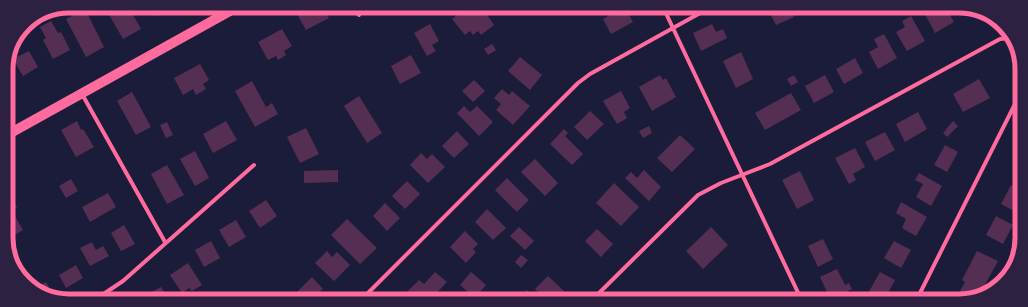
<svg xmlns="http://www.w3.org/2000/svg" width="1028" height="307" viewBox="0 0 1028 307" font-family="Helvetica,sans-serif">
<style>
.building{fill:#542f53}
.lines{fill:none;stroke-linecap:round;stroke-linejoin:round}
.minor{stroke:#ff6b9d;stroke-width:4}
.primary{stroke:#ff6b9d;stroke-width:10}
.rim{fill:none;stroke:#ff6b9d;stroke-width:5}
</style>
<rect width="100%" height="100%" fill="#1b1b3a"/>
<g class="building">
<path d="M104,6H128L141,29L123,39Z"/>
<path d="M152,6H174L158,16Z"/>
<path d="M293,7H322L329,18L306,30Z"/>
<path d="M467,7H482L494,25L481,35L478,31L473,35L470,31L465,35L452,19Z"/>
<path d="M514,7H525L516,11Z"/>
<path d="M623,7H625L633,22L611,34L603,19Z"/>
<path d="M767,8H789L794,17L776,25Z"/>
<path d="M810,8H822L812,13Z"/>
<path d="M936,8H946L954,22L935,33L925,14Z"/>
<path d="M959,8H975L976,9L963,16Z"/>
<path d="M85,9L104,47L86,57L66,19Z"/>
<path d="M911,16L925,41L907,51L896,32L905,27L902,21Z"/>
<path d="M51,21L58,33L61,32L70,50L53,59L43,40L46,38L40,27Z"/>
<path d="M430,24L439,41L432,45L436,51L427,56L414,33Z"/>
<path d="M712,24L716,32L723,29L727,38L701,51L693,33Z"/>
<path d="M282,29L292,46L284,51L286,55L278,60L276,56L268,60L258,42Z"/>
<path d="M884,34L897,58L878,69L869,52L878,47L874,39Z"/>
<path d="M492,44L496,50L488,55L484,49Z"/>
<path d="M29,51L38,67L23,76L13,59Z"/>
<path d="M741,52L753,79L736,88L723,61Z"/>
<path d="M411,55L421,73L400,84L391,66Z"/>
<path d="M520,57L542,75L530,90L508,71Z"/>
<path d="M855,58L863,73L844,84L836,69Z"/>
<path d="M200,64L209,80L203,84L206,89L196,95L193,89L183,95L174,78Z"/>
<path d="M660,75L663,80L666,78L676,97L652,111L639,87Z"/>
<path d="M794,75L798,82L791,86L787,79Z"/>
<path d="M825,75L834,92L814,103L805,86Z"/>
<path d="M979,79L990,98L963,112L953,94Z"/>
<path d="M474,80L485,91L473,102L462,91Z"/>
<path d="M252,81L266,107L272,103L278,114L255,127L235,91Z"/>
<path d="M502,89L509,95L512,91L530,106L513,125L496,110L501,104L494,98Z"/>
<path d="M621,91L630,108L624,112L627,118L617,124L603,101Z"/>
<path d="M132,92L151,127L136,135L117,101Z"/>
<path d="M791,93L801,110L765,130L755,113Z"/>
<path d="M359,96L382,133L367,143L344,106Z"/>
<path d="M464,106L470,112L477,106L493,122L479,136L457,113Z"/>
<path d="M590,111L604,124L587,140L574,127Z"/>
<path d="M918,112L927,129L905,142L896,124Z"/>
<path d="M77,121L81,130L83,129L94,147L76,157L61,130Z"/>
<path d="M226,121L237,140L213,153L203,134Z"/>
<path d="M953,121L958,126L947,137L943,133Z"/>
<path d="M167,122L173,135L166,138L160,125Z"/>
<path d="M649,126L652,133L643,138L639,131Z"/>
<path d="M306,128L319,154L300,163L287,137Z"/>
<path d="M564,129L568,133L565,136L583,154L572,165L550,144Z"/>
<path d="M457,131L469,144L454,158L442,146Z"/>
<path d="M885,132L895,150L875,161L865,142Z"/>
<path d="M680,135L695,149L672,172L657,158Z"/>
<path d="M945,145L958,152L947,172L934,165Z"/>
<path d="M855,148L865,167L853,174L856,180L849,184L835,158Z"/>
<path d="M195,151L209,178L195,186L180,159Z"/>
<path d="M421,153L427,159L432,154L445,167L428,183L410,165Z"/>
<path d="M535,159L558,183L545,196L521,172Z"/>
<path d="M167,165L184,195L167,204L151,174Z"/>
<path d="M338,170V182L304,183V171Z"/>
<path d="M644,170L661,187L649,201L625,178L631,172L637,178Z"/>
<path d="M800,171L814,200L797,209L782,180Z"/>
<path d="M919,173L942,186L931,206L916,197L923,184L915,180Z"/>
<path d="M507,178L529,200L517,212L495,190Z"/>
<path d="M71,179L78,191L66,198L59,186Z"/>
<path d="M407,181L420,194L405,209L392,196Z"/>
<path d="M614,183L639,207L621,226L596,203Z"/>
<path d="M1011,185L1020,190V210L1018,213L1001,204Z"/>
<path d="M108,193L116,207L90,222L82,207Z"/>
<path d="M11,197L17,208L12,211L23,230L13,236L9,227L7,228V199Z"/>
<path d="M266,200L277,216L260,228L249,211Z"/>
<path d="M901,202L927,217L916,236L902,228L906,219L896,213Z"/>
<path d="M385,203L400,218L387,231L373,216Z"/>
<path d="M487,209L506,228L493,240L475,222Z"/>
<path d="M996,216L1013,225L1003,244L986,235Z"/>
<path d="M347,219L377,248L360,264L331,235Z"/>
<path d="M236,220L246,237L229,247L219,230Z"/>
<path d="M124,225L135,244L121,251L111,233Z"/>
<path d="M519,227L534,241L525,250L510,236Z"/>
<path d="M711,227L728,245L703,269L686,251Z"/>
<path d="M597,229L613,244L601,257L585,241Z"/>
<path d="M465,231L478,244L473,249L476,252L466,263L450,247Z"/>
<path d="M823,239L833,259L818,267L808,246Z"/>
<path d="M211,241L220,258L204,267L195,250Z"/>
<path d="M894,241L911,250L901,268L884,258Z"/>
<path d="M92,242L96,250L103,246L109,256L90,266L80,248Z"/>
<path d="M7,244H9L17,258L13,260L7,250Z"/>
<path d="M327,251L332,257L337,252L350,265L334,281L315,263Z"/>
<path d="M977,251L998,261L980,294L963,301L957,297L965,282L962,280Z"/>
<path d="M521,255L528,260L521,268L515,262Z"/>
<path d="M188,263L202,285L192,291L189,288L182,293L170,275Z"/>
<path d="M76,265L83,278L66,288L59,275Z"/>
<path d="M837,269L845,285L849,283L852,289L848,291L850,297L842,301H831L820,277Z"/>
<path d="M435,272L447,282L430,300H407L403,296L419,280L424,284Z"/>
<path d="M471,272L486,285L475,298L460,285Z"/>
<path d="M880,272L895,280L884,301H873L866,297Z"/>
<path d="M548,276L564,291L556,300H546L535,289Z"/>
<path d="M312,277L323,289L312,299H303L296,293Z"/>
<path d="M46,282L55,298L54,299L34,288Z"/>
<path d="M161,287L168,299H148L146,295Z"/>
<path d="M527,290L536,300H517Z"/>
</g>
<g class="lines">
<g class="minor">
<path d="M352,7L359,15"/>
<path d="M663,7L802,301"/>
<path d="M82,94L165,242"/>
<path d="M96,299L123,281L254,165"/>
<path d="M361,300L578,83L590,74L711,7"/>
<path d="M592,300L698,195L721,183L770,164L1000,39L1011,38"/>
<path d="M916,301L1021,92"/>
</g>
<path class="primary" d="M7,135L239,6"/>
</g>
<path d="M0 0H1028V307H0ZM69 13H959A56 56 0 0 1 1015 69V238A56 56 0 0 1 959 294H69A56 56 0 0 1 13 238V69A56 56 0 0 1 69 13Z" fill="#2d2142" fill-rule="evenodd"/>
<path class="rim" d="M69 13H959A56 56 0 0 1 1015 69V238A56 56 0 0 1 959 294H69A56 56 0 0 1 13 238V69A56 56 0 0 1 69 13Z"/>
</svg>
